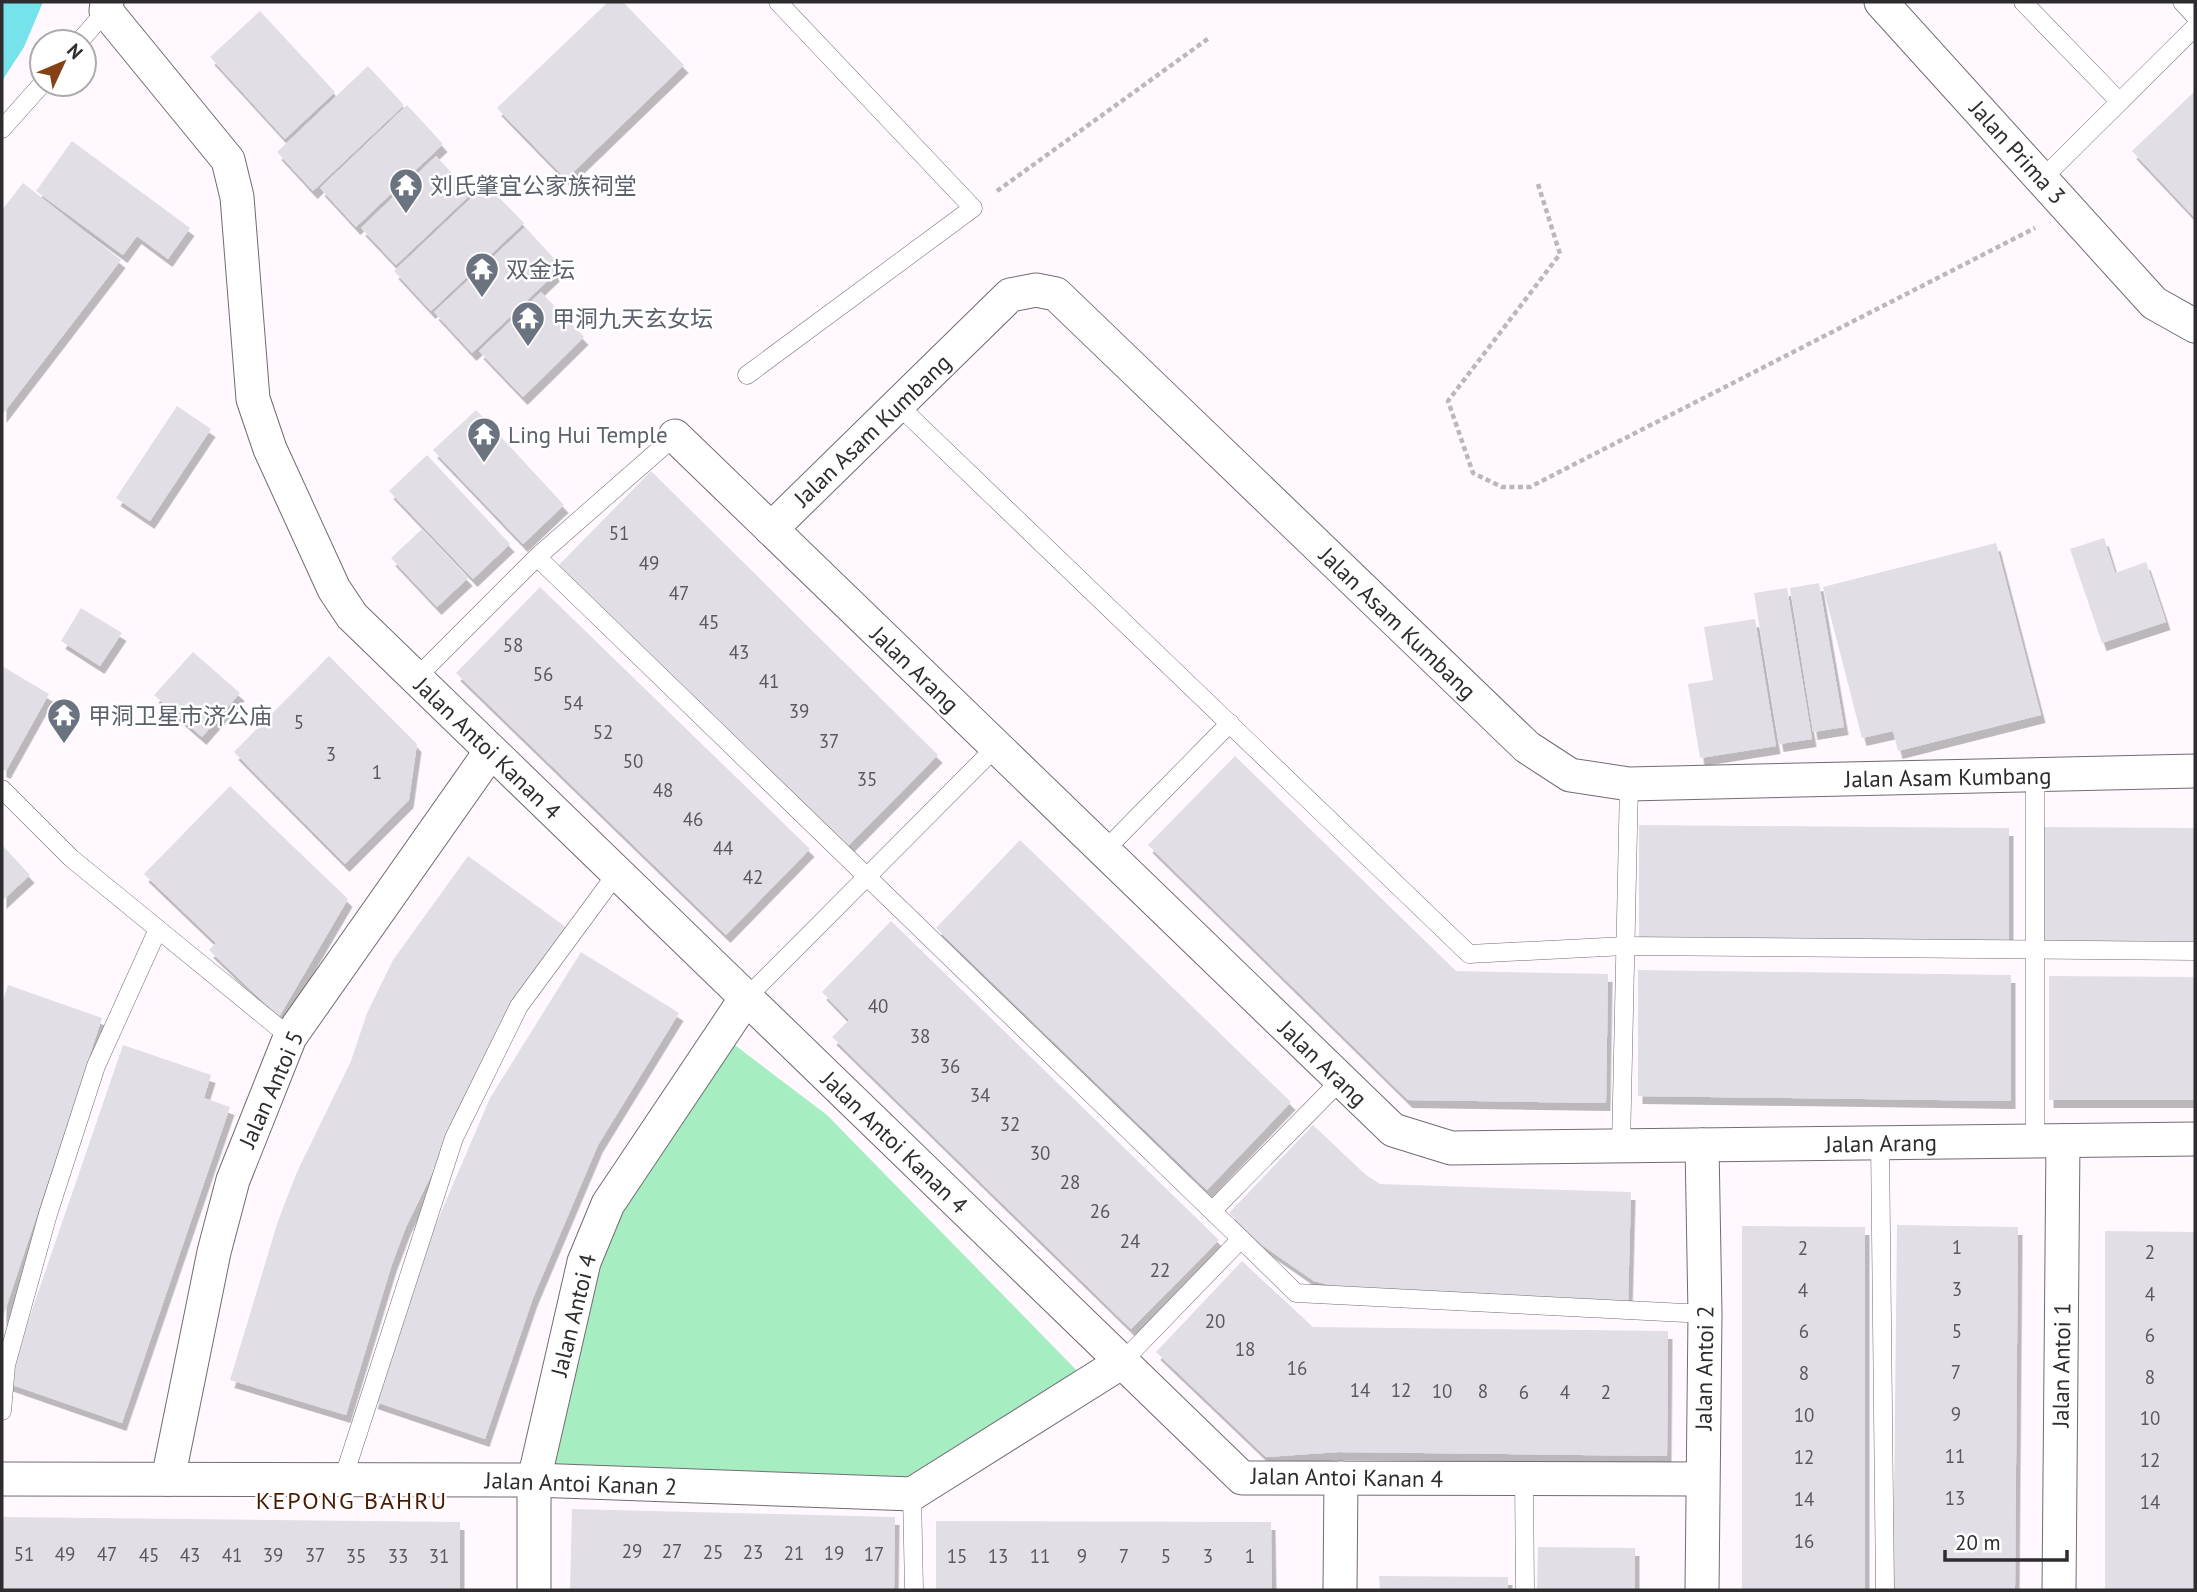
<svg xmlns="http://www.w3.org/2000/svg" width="2197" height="1592" viewBox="0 0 2197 1592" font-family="'PT Sans','Noto Sans SC',sans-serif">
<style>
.green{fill:#a7edc2}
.water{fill:#75e2ec}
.building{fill:#e2dee5;filter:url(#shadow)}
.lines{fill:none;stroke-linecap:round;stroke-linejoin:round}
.service-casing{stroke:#726c72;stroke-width:19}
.minor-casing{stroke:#726c72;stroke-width:35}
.path{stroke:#bcb7bc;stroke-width:4.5;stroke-dasharray:5 3.5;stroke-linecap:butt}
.service{stroke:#fff;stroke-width:18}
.minor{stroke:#fff;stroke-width:33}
.labels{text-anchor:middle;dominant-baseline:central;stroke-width:5;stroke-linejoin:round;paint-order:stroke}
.number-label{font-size:19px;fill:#5b585c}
.street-label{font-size:23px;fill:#2e2c2e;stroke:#fff}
.worship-label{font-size:23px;fill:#5b616d;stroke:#fff;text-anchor:start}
.neighbourhood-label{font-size:24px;letter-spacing:2px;fill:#481b00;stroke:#fff}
</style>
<defs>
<filter id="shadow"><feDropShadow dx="4.5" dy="8" stdDeviation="0" flood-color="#0004"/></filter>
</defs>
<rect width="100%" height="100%" fill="#fff9ff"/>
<path class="green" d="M723,1036L827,1115L1089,1383L912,1494L534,1480L584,1262Z"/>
<path class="water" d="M2,2H43L24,47L2,81Z"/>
<g class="building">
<path d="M608,2H623L684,65L566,179L497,108Z"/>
<path d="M260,11L335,92L285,139L210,57Z"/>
<path d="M368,66L404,105L313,191L277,152Z"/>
<path d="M2195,91V218L2132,151Z"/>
<path d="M407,105L443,144L356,227L320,188Z"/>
<path d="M72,141L190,228L168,259L137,236L123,255L36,191Z"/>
<path d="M436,156L471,194L396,265L361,228Z"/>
<path d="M23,183L121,260L2,415V210Z"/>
<path d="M486,184L524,223L431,311L394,271Z"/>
<path d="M525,227L562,267L472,353L434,312Z"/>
<path d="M541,292L584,337L523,397L479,351Z"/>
<path d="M177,406L211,429L150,521L116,498Z"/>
<path d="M476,410L564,505L523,544L433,450Z"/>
<path d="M427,455L510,544L473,579L389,491Z"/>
<path d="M651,471L938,755L844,850L557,567Z"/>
<path d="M422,529L468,578L437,607L391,558Z"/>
<path d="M2104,538L2115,573L2146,562L2166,622L2102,643L2070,549Z"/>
<path d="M1996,543L2041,715L1898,751L1893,731L1862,738L1823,587Z"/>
<path d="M1819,583L1844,727L1813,732L1790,588Z"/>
<path d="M540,587L810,849L726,935L456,673Z"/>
<path d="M1787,588L1812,739L1779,744L1754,593Z"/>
<path d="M81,608L122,633L100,666L61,641Z"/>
<path d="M1755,619L1776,746L1700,758L1688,684L1713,680L1704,627Z"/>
<path d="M193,652L240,693L202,737L154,695Z"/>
<path d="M329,656L417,744L409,800L345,864L234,752Z"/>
<path d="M2,666L49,694L6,771L2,769Z"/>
<path d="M1235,756L1456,971L1608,974L1606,1103L1408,1100L1148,845Z"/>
<path d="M230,786L348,899L279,1017L209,950L216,943L144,874Z"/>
<path d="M1639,825L2009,828V948L1639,945Z"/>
<path d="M2044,827L2195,828V946H2044Z"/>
<path d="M1020,840L1291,1102L1207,1190L936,928Z"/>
<path d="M2,845L30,875L2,901Z"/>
<path d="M468,856L570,930L495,1034L455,1113L442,1153L406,1227L392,1264L346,1415L230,1380L278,1221L297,1172L351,1061L367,1013L393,960Z"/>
<path d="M891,921L1219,1240L1131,1329L832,1037L849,1020L822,992Z"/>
<path d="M581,952L679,1013L598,1145L533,1298L485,1439L373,1401L421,1259L490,1098Z"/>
<path d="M1638,970L2011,975V1101L1638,1096Z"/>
<path d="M2049,976L2195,977V1100H2049Z"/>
<path d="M8,985L102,1018L2,1320V1003Z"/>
<path d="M123,1045L211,1075L204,1098L230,1107L122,1423L7,1383Z"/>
<path d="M1313,1125L1366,1175L1380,1184L1631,1192L1628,1304L1377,1297L1314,1281L1262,1245L1229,1213Z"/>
<path d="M1897,1225L2018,1227L2015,1590H1893Z"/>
<path d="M1742,1226L1865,1227V1590H1742Z"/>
<path d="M2105,1231L2195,1232V1590H2105Z"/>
<path d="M1242,1261L1313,1327L1668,1331L1667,1456L1339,1452L1266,1457L1156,1352Z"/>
<path d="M572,1509L895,1517L894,1590H570Z"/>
<path d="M2,1517L460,1522V1590H2Z"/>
<path d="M936,1521L1271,1522L1272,1590H936Z"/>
<path d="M1538,1547L1635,1548V1590H1537Z"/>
<path d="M1379,1576L1508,1577V1590H1380Z"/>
</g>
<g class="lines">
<g class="service-casing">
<g id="service">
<path d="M2023,2L2119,101"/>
<path d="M2182,2L2195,16"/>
<path d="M79,42L106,11"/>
<path d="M2,129L42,84"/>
<path d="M2042,179L2195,27"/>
<path d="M747,375L973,208L778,2"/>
<path d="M898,405L1469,954L1625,946L2195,951"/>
<path d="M537,557L1241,1239"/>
<path d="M416,678L537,557L675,436"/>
<path d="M2,789L71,858L290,1037"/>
<path d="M1104,851L1230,723"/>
<path d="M746,998L996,747"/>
<path d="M2035,1141V775"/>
<path d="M1880,1143L1885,1590"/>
<path d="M1621,1146L1629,784"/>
<path d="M1212,1211L1341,1080"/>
<path d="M1122,1362L1241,1239L1296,1293L1705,1314"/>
<path d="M2,1411L6,1365L48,1214L96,1066L158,929"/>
<path d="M343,1479L454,1138L519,1006L617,873"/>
<path d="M1524,1479L1525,1590"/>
<path d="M912,1494L914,1590"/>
</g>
</g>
<g class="minor-casing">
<g id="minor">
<path d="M107,2L106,11L228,160L237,197L253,399L270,449L334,589L352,616L1242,1478L1702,1479"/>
<path d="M1881,2L2154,303L2195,326"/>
<path d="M675,436L1393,1130L1451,1148L2195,1139"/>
<path d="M771,529L1010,295L1036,290L1056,294L1527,747L1570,775L1629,784L2195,771"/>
<path d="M1702,1145L1705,1314L1702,1590"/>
<path d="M2,1479L534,1480L912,1494L1122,1362"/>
<path d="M168,1479L214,1252L233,1180L290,1037L491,751"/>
<path d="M534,1590V1480L584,1262L608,1204L746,998"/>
<path d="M1340,1590L1341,1478"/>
<path d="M2059,1590L2063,1141"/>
</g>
</g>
<g class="path">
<path d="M1538,184L1560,254L1448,401L1473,473L1502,487H1530L2035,228"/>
<path d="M997,191L1209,38"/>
</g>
<use href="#service" class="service"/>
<use href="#minor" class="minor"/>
</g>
<defs>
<g id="temple-pin" transform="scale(1.75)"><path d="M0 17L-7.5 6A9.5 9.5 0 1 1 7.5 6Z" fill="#6b7280" stroke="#fff"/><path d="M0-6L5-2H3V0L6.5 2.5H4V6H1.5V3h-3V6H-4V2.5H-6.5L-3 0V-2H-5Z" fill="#fff"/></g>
</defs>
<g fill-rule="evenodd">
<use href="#temple-pin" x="406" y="185"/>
<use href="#temple-pin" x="482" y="269"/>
<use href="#temple-pin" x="528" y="318"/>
<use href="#temple-pin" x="484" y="434"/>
<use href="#temple-pin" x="64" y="715"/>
</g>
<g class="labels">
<g class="number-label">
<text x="619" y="533">51</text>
<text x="649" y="563">49</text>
<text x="679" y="593">47</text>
<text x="709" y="622">45</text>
<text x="513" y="645">58</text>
<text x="739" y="652">43</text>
<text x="543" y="674">56</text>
<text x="769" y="681">41</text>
<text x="573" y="703">54</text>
<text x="799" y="711">39</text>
<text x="299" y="722">5</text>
<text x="603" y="732">52</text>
<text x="829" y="741">37</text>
<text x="331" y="754">3</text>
<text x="633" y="761">50</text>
<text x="377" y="772">1</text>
<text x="867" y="779">35</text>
<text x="663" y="790">48</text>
<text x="693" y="819">46</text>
<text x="723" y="848">44</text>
<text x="753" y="877">42</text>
<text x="878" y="1006">40</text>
<text x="920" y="1036">38</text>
<text x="950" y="1066">36</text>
<text x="980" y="1095">34</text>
<text x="1010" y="1124">32</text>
<text x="1040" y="1153">30</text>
<text x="1070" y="1182">28</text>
<text x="1100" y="1211">26</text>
<text x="1130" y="1241">24</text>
<text x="1957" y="1247">1</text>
<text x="1803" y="1248">2</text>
<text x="2150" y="1252">2</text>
<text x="1160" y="1270">22</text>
<text x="1957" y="1289">3</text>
<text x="1803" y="1290">4</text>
<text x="2150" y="1294">4</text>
<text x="1215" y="1321">20</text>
<text x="1804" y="1331">6</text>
<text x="1957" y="1331">5</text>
<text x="2150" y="1335">6</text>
<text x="1245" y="1349">18</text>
<text x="1297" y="1368">16</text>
<text x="1956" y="1372">7</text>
<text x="1804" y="1373">8</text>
<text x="2150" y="1377">8</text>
<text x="1360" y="1390">14</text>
<text x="1401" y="1390">12</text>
<text x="1442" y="1391">10</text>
<text x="1483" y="1391">8</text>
<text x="1524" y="1392">6</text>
<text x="1565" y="1392">4</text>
<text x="1606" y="1392">2</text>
<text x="1956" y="1414">9</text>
<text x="1804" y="1415">10</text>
<text x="2150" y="1418">10</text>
<text x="1955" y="1456">11</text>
<text x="1804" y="1457">12</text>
<text x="2150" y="1460">12</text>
<text x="1955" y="1498">13</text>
<text x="1804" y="1499">14</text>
<text x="2150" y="1502">14</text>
<text x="1804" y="1541">16</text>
<text x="632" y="1551">29</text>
<text x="672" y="1551">27</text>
<text x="713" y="1552">25</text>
<text x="753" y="1552">23</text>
<text x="794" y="1553">21</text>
<text x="834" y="1553">19</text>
<text x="24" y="1554">51</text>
<text x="65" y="1554">49</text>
<text x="107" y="1554">47</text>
<text x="874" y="1554">17</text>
<text x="149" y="1555">45</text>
<text x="190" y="1555">43</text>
<text x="232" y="1555">41</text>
<text x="273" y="1555">39</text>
<text x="315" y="1555">37</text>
<text x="356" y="1556">35</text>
<text x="398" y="1556">33</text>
<text x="439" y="1556">31</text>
<text x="957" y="1556">15</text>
<text x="998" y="1556">13</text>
<text x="1040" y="1556">11</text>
<text x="1082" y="1556">9</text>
<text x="1124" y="1556">7</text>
<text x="1166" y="1556">5</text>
<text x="1208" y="1556">3</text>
<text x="1250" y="1556">1</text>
</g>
<g class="street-label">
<text transform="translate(2018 152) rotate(48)">Jalan Prima 3</text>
<text transform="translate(872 430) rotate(-44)">Jalan Asam Kumbang</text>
<text transform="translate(1398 623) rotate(44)">Jalan Asam Kumbang</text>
<text transform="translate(915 669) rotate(44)">Jalan Arang</text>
<text transform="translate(488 748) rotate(44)">Jalan Antoi Kanan 4</text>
<text transform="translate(1948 777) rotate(-1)">Jalan Asam Kumbang</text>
<text transform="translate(1323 1063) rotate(44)">Jalan Arang</text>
<text transform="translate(271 1089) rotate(-66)">Jalan Antoi 5</text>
<text transform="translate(895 1142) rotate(44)">Jalan Antoi Kanan 4</text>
<text transform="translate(1881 1143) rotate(-1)">Jalan Arang</text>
<text transform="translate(573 1315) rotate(-76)">Jalan Antoi 4</text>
<text transform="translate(2061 1365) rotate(-89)">Jalan Antoi 1</text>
<text transform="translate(1704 1368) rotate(-89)">Jalan Antoi 2</text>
<text transform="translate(1347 1477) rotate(1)">Jalan Antoi Kanan 4</text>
<text transform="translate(581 1483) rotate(2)">Jalan Antoi Kanan 2</text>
</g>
<g class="worship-label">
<text x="430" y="185">刘氏肇宜公家族祠堂</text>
<text x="506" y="269">双金坛</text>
<text x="552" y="318">甲洞九天玄女坛</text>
<text x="508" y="434">Ling Hui Temple</text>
<text x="88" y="715">甲洞卫星市济公庙</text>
</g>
<g class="neighbourhood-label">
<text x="352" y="1500">KEPONG BAHRU</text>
</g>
</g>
<rect width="2197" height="1592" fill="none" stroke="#2e2c2e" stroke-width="7"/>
<g transform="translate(63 63) rotate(46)"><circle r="33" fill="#ffffff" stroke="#ababab" stroke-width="2"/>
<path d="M0-5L12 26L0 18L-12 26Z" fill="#864217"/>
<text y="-10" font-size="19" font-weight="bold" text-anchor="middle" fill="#2e2c2e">N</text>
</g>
<path d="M1945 1550v10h122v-10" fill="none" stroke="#2e2c2e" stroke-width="3.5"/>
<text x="1955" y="1550" font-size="21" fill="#2e2c2e" stroke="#ffffff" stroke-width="5" paint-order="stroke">20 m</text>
</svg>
